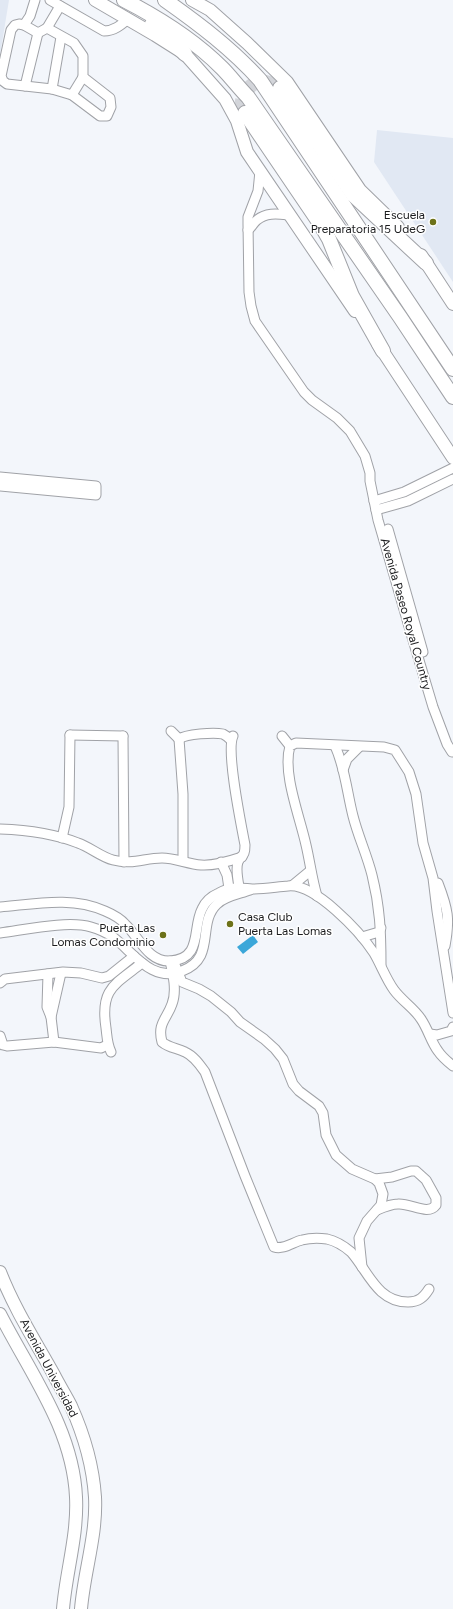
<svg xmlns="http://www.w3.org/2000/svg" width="453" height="1609" viewBox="0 0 453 1609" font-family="Figtree,sans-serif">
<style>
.built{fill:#e1e8f3}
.water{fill:#3ba7d9}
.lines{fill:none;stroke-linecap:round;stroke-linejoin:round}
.highway-tunnel{stroke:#d3d5da;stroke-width:14;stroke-dasharray:14 7;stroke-linecap:butt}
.minor-casing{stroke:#a0a2a7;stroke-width:11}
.major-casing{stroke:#a0a2a7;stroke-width:14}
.highway-casing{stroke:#a0a2a7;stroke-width:16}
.minor{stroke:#fff;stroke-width:9}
.major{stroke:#fff;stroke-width:12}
.highway{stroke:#fff;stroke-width:14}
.poi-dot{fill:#6d7219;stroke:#fff;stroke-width:1.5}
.labels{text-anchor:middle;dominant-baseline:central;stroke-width:3;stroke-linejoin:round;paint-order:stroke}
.poi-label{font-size:12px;fill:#1b1c1e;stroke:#fff;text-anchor:end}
.street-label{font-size:12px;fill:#1b1c1e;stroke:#fff}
</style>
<rect width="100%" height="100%" fill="#f3f6fb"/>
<g class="built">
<path d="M0,0H9L0,55Z"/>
<path d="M377,130L453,138V282L374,162Z"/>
</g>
<path class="water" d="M253,935L258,942L243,954L237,947Z"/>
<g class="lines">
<path class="highway-tunnel" d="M245,113C244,110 242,107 242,104C241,95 249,85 258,82C266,80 274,85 280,88"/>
<g class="minor-casing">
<g id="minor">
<path d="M50,0L104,31C114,31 121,25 128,19"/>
<path d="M19,24L24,25L38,33L47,28L74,43L83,56V77L110,98L111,107L107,116H100L72,95L52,89L7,84L3,81L1,76L11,30L15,25Z"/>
<path d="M24,25L30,16L35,0"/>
<path d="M47,28L60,6"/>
<path d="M25,86L38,33"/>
<path d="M52,89L61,37"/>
<path d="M72,95L83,77"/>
<path d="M260,171L258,191L248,217V224L249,292L251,306L255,321L304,392L312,400L337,418L350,431L365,456L370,473V481L378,520L410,630L433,707L447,744L452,752"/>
<path d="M248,230C252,227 253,223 257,220C267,212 278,214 290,215"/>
<path d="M0,477L96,486V495L0,486"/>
<path d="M374,501L404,492L453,468"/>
<path d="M376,510L408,501L453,479"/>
<path d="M388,529L423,652"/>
<path d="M171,731L179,739"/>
<path d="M70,735L123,736"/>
<path d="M123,736L124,862"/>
<path d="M233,736C226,751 241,824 245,845C245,858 241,854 238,862C235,870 239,885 240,892"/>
<path d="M282,736L290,746"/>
<path d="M179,739L183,794V861"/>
<path d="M179,739C186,734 214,732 223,734C227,736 228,737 231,740"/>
<path d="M335,746C345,767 347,793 353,816C358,836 367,855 372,875C380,907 381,932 381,965"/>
<path d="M343,770L347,759L359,747"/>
<path d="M0,829C27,830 53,833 78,843C90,847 101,857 113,860C133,865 144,858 162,858C175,858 188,864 201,865C213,866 230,861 242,857"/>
<path d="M62,838L69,807L70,735"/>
<path d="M221,862L227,875L230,895"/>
<path d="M438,883C448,909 450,919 445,946"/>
<path d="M293,885L310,871"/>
<path d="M317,896C312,879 310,862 306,845C300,817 282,773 290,746L296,743L384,747L395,750L409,772L416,794L423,843L433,878L437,911L453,1013"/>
<path d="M0,907C35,904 72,896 105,911C112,914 120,918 125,924C139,937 148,962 170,961C203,959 192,928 202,909C205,902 212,896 219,893C231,886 239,888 252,889C263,889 276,887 288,886C315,883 360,932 374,953C381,965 386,979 394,990C402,1001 414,1008 421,1019C428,1029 431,1042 438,1051C442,1057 448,1062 453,1066"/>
<path d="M0,933C24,930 68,920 91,927C98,929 107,933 113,937C134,953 152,983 182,971C217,958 196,924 217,904C225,896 239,894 250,890"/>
<path d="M362,937L379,932L381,928"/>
<path d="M170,961C173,974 177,991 172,1004C167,1019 157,1023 162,1042C169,1048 177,1048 185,1052C194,1056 200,1065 205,1072L245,1176L274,1247C284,1250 293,1242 302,1240C310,1238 319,1238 327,1239C336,1241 344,1246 351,1252C368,1271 377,1302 408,1302C419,1302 424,1297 429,1289"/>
<path d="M175,965L182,982L199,989L211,996L231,1012L240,1022L264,1039L275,1049L283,1059L293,1084L299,1091L319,1106L323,1113L326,1135L336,1155L352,1169L375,1179L379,1183L383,1194L381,1205L367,1221L359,1238L362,1267"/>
<path d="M48,974L47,1007L51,1017L54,1042"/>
<path d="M0,983L5,979L63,972L81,973L102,978L109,976L134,956"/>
<path d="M51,1017L61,973"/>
<path d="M430,1034L437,1035L451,1031L453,1027"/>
<path d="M0,1036L3,1045L7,1046L54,1042L101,1048L107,1045"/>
<path d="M111,1052C107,1044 107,1036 106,1028C100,989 114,985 142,963"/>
<path d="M375,1179L392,1177L411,1171H416L426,1180L436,1198V1205C428,1216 411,1203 398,1204C391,1204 384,1207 377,1210"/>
</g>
</g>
<g class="major-casing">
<g id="major">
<path d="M95,0L155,35L185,54L225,99L237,121L247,152L355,311"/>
<path d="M192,0L210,10L247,43L287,82L360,190L398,227"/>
<path d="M421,255L453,304"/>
<path d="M378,344L453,458"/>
<path d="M0,1272C14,1308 35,1341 54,1375C59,1385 66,1396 71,1406C84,1435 93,1467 95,1497C97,1535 84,1572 81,1609"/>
<path d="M0,1314C30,1373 73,1429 76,1497C78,1535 66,1572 63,1609"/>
</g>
</g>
<g class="highway-casing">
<g id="highway">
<path d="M124,0C159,18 193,39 222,68C231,77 239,88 248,97L400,317L453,397"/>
<path d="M165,0C199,24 232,49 260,80L453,369"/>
<path d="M152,24L172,41L185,54"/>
<path d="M280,88L353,195L426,263"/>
<path d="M245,113L321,225L329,239L352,296L383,351"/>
</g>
</g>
<use href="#minor" class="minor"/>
<use href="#major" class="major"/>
<use href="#highway" class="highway"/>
</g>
<g class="poi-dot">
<circle cx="433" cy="222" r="4"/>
<circle cx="230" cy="924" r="4"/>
<circle cx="163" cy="935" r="4"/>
</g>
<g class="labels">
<g class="poi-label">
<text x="425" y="215">Escuela<tspan x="425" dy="14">Preparatoria 15 UdeG</tspan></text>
<text x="238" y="917" text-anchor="start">Casa Club<tspan x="238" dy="14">Puerta Las Lomas</tspan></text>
<text x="155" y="928">Puerta Las<tspan x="155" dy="14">Lomas Condominio</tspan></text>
</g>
<g class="street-label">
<text transform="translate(406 614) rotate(74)">Avenida Paseo Royal Country</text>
<text transform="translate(49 1368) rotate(62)">Avenida Universidad</text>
</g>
</g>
</svg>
